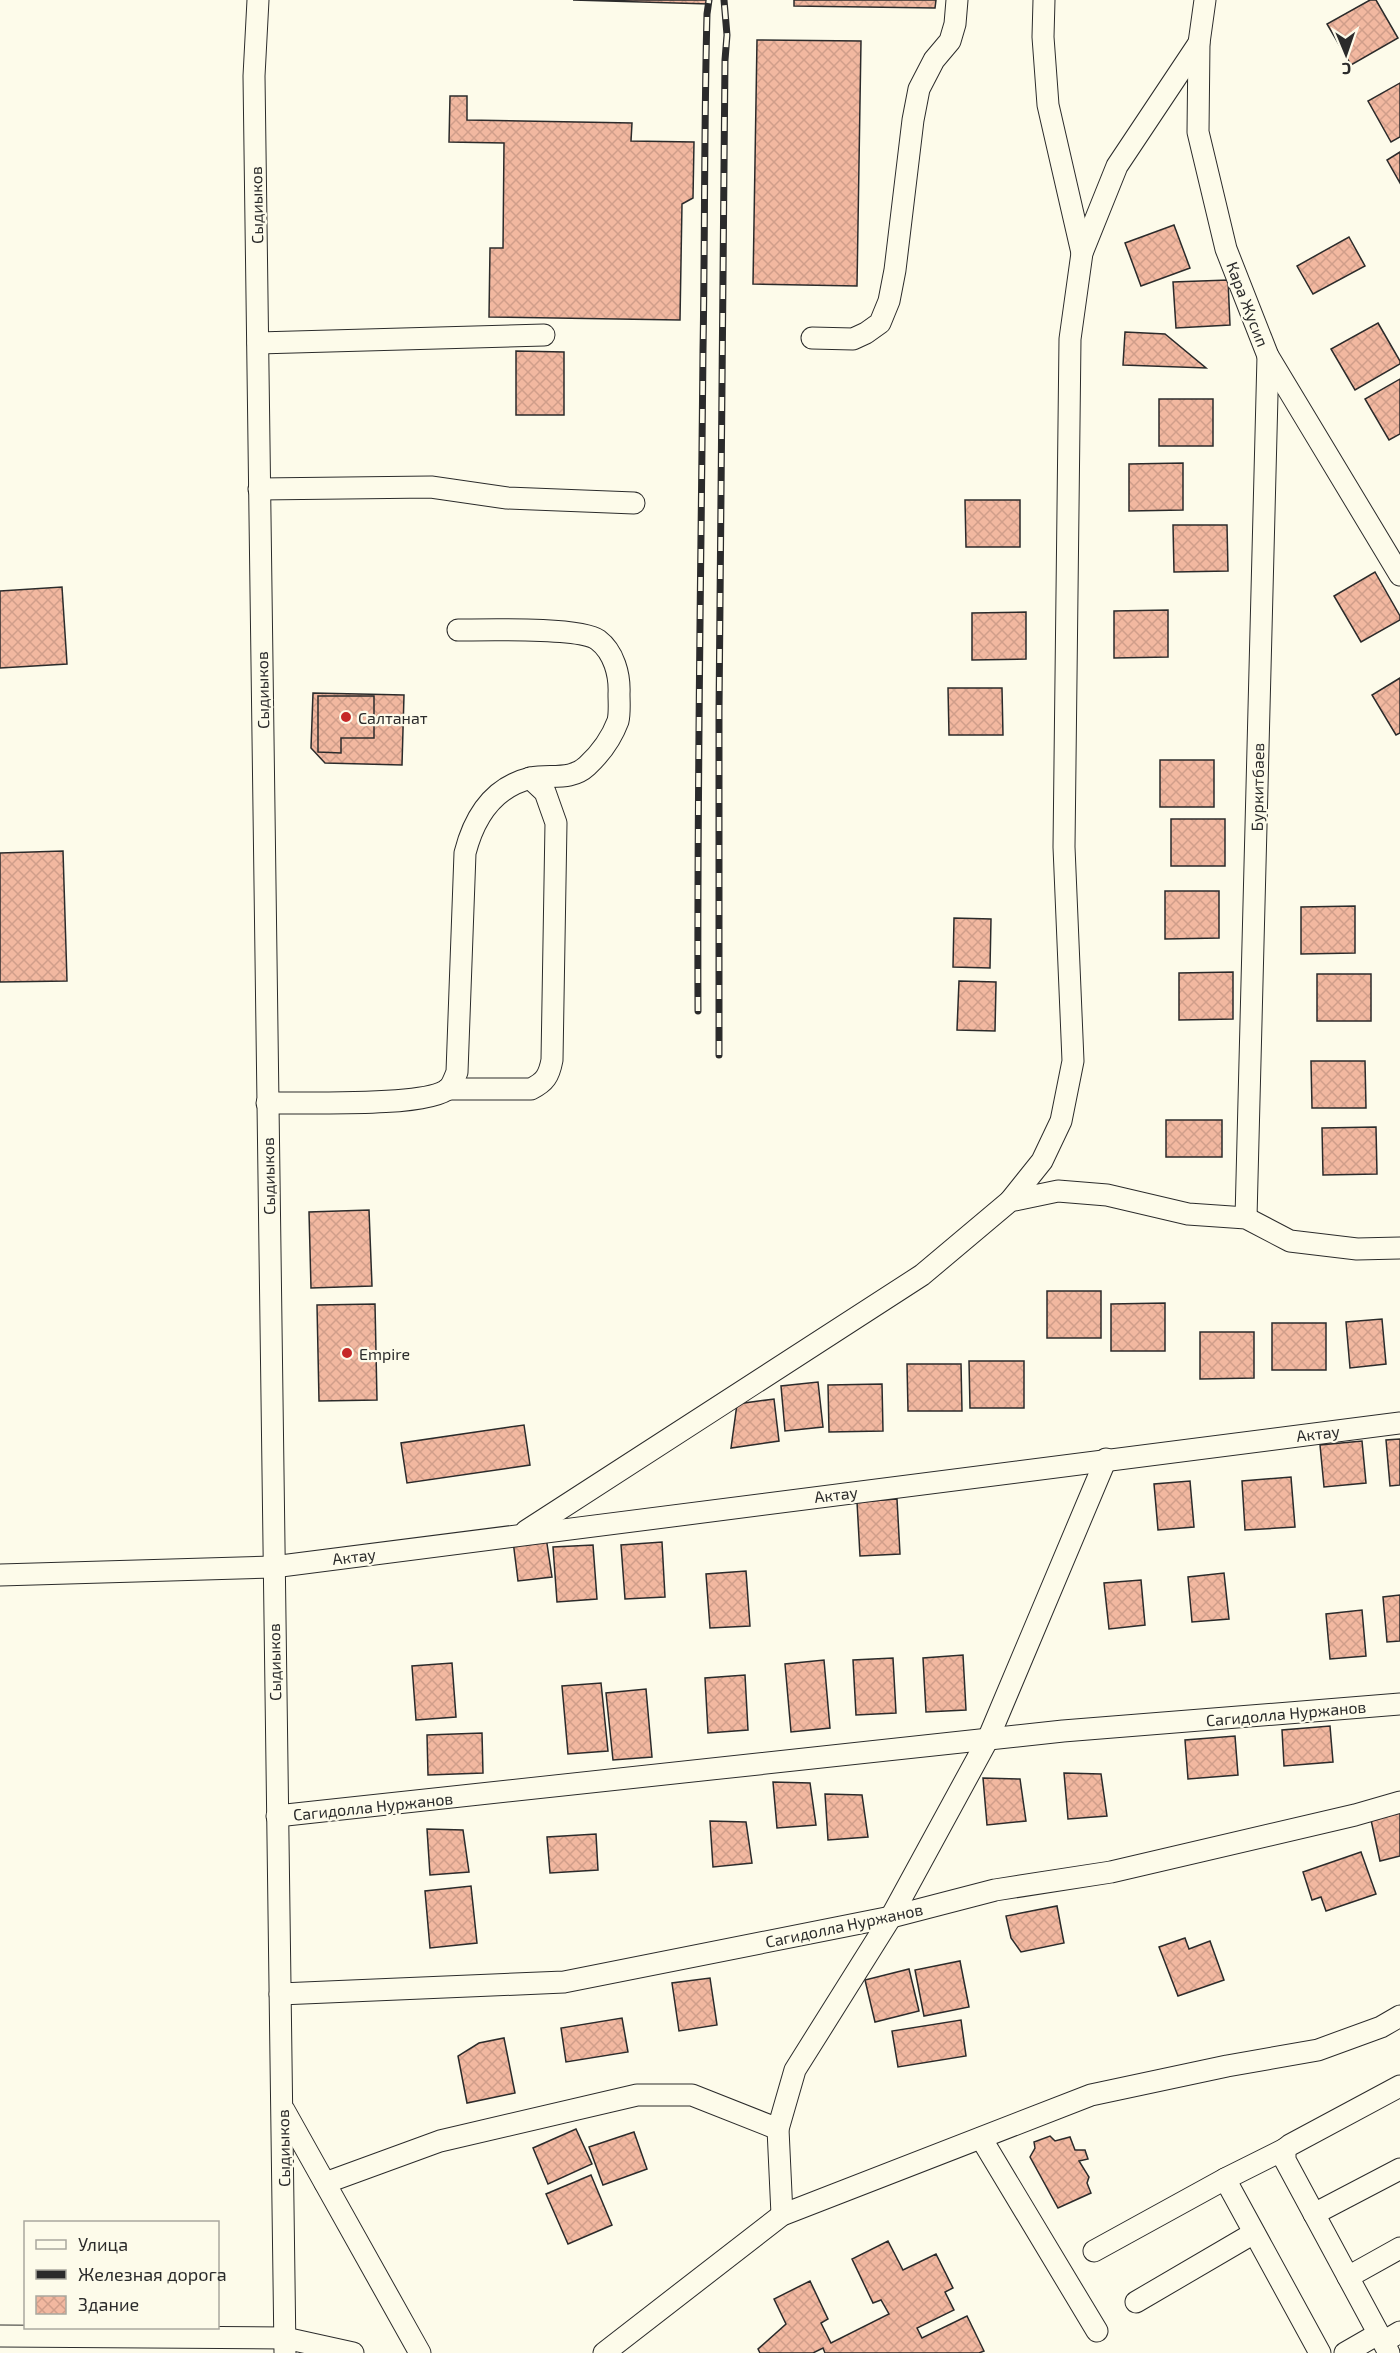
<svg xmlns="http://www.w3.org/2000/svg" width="1400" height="2353" viewBox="0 0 1400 2353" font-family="'Exo 2',sans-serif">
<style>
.building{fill:url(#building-cross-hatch);stroke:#2b2b2b;stroke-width:1.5}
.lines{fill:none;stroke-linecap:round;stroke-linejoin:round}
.minor-casing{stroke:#2b2b2b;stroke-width:23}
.minor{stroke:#fdfbea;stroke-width:21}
.rail-casing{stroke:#2b2b2b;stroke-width:7}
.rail{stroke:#fdfbea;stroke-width:4.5;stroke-dasharray:14;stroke-linecap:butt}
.poi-dot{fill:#c62828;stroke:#fdfbea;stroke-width:2}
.labels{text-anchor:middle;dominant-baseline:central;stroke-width:4.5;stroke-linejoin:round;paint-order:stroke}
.street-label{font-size:16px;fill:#2b2b2b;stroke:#fdfbea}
.poi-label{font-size:16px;fill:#2b2b2b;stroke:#fdfbea;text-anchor:start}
</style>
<defs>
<pattern id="building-cross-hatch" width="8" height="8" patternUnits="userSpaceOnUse" patternTransform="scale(1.5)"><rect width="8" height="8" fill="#f2b8a0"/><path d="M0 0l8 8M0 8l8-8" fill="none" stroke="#d09e8a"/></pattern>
</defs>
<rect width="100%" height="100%" fill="#fdfbea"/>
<g class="building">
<path d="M573,0H709V4Z"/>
<path d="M794,0H936L935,8L794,6Z"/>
<path d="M1370,0H1376L1398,38L1351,65L1327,24Z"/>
<path d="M757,40L861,41L857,286L753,284Z"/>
<path d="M1400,83V137L1391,142L1368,101Z"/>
<path d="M450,96H467V120L632,123L631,141L694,142L693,198L682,204L680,320L489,317L490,248H503L504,143L449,142Z"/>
<path d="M1400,152V183L1387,160Z"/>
<path d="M1174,225L1190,268L1141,286L1125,243Z"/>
<path d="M1349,237L1365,266L1313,294L1297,266Z"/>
<path d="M1228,280L1230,325L1176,328L1173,282Z"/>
<path d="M1378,323L1400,361V364L1355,390L1331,349Z"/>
<path d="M1125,332L1165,334L1206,368L1123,365Z"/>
<path d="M516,351L564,352V415H516Z"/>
<path d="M1400,379V434L1389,440L1365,399Z"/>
<rect x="1159" y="399" width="54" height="47"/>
<path d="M1183,463V510L1129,511V464Z"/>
<path d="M965,500H1020V547H966Z"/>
<path d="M1173,525H1227L1228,571L1174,572Z"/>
<path d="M1375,572L1400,616V620L1361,642L1334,596Z"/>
<path d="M62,587L67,664L0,668V591Z"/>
<path d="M1168,610V657L1114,658V611Z"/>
<path d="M1026,612V659L972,660V613Z"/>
<path d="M1400,678V733L1396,735L1372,695Z"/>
<path d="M948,688H1002L1003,735H949Z"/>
<path d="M313,693L404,695L402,765L325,763L311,748Z"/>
<path d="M318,696H374V738H341V753L318,752Z"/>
<rect x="1160" y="760" width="54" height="47"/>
<rect x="1171" y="819" width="54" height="47"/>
<path d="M63,851L67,981L0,982V853Z"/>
<path d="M1165,891H1219V938L1165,939Z"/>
<path d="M1355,906V953L1301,954V907Z"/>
<path d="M954,918L991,919L990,968L953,967Z"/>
<path d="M1233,972V1019L1179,1020V973Z"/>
<rect x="1317" y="974" width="54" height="47"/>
<path d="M959,981L996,982L995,1031L957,1030Z"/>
<path d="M1311,1061H1365L1366,1108H1312Z"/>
<rect x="1166" y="1120" width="56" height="37"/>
<path d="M1376,1127L1377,1174L1323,1175L1322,1128Z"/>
<path d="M369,1210L372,1286L311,1288L309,1212Z"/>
<rect x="1047" y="1291" width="54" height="47"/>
<path d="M1165,1303V1351H1111V1304Z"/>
<path d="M375,1304L377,1400L319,1401L317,1305Z"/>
<path d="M1382,1319L1386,1364L1350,1368L1346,1322Z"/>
<rect x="1272" y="1323" width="54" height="47"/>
<path d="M1200,1332H1254V1378L1200,1379Z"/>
<path d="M969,1361H1024V1408H970Z"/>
<path d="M907,1364H961L962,1411H908Z"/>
<path d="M818,1382L823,1427L785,1431L781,1386Z"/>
<path d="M882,1384L883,1431L829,1432L828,1385Z"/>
<path d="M774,1399L779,1441L731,1448L737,1404Z"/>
<path d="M524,1425L530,1465L407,1483L401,1443Z"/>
<path d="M1400,1439V1485L1390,1486L1386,1440Z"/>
<path d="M1362,1441L1366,1483L1324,1487L1320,1445Z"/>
<path d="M1291,1477L1295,1527L1245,1530L1242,1481Z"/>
<path d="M1190,1481L1194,1527L1158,1530L1154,1484Z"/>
<path d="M897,1499L900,1554L860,1556L857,1502Z"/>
<path d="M546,1537L552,1577L518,1581L513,1541Z"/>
<path d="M662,1542L665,1597L625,1599L621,1545Z"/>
<path d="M593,1545L597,1599L557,1602L553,1547Z"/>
<path d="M746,1571L750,1626L710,1628L706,1574Z"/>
<path d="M1224,1573L1229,1619L1192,1622L1188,1577Z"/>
<path d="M1141,1580L1145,1625L1109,1629L1104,1583Z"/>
<path d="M1400,1595V1641L1387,1642L1383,1597Z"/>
<path d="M1362,1610L1366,1656L1330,1659L1326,1614Z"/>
<path d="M963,1655L966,1710L926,1712L923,1658Z"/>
<path d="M893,1658L896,1713L856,1715L853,1660Z"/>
<path d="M824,1660L830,1728L791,1732L785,1664Z"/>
<path d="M452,1663L456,1717L416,1720L412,1666Z"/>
<path d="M745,1675L748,1730L708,1733L705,1678Z"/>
<path d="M601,1683L608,1751L568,1754L562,1686Z"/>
<path d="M646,1689L652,1757L613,1760L606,1693Z"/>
<path d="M1330,1726L1333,1762L1284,1766L1282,1730Z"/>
<path d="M482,1733L483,1773L428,1775L427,1735Z"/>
<path d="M1235,1736L1238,1775L1188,1779L1185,1740Z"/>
<path d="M1064,1773L1101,1774L1107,1816L1068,1819Z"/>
<path d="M983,1778L1020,1779L1026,1821L987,1825Z"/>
<path d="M773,1782L810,1783L816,1825L777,1828Z"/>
<path d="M825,1794L862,1795L868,1837L828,1840Z"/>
<path d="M1400,1813V1856L1380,1861L1371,1820Z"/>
<path d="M710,1821L746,1822L752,1863L713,1867Z"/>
<path d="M427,1829L463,1830L469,1872L430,1875Z"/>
<path d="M596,1834L598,1870L550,1873L547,1837Z"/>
<path d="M1361,1852L1376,1894L1326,1911L1321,1897L1312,1900L1303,1872Z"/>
<path d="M471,1886L477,1943L430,1948L425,1891Z"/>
<path d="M1057,1906L1064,1943L1021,1952L1011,1938L1006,1916Z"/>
<path d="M1185,1938L1189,1949L1210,1941L1224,1980L1178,1996L1159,1947Z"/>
<path d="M960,1961L969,2007L924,2016L915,1970Z"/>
<path d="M909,1969L919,2011L875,2022L865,1980Z"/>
<path d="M710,1978L717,2025L679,2031L672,1983Z"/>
<path d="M622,2018L628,2052L566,2062L561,2028Z"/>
<path d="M961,2020L966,2056L898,2067L892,2031Z"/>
<path d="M504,2038L515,2093L467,2103L458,2056L479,2043Z"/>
<path d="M576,2129L592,2164L548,2184L533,2148Z"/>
<path d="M634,2132L647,2169L603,2185L589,2147Z"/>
<path d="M1050,2136L1055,2141L1070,2137L1075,2150H1085L1088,2159L1079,2161L1089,2177L1087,2183L1091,2193L1058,2208L1030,2157L1035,2148L1034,2142Z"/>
<path d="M591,2175L612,2225L568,2244L546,2194Z"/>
<path d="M888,2241L903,2270L936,2254L953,2288L945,2292L954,2310L917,2328L922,2338L967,2316L984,2351L979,2353H825L823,2348L813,2353H760L758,2349L786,2324L774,2299L810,2281L828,2319L821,2323L831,2343L889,2314L881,2300L873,2303L852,2259Z"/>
</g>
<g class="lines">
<g class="minor-casing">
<g id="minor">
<path d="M258,0L254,76L285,2353"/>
<path d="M1044,0L1043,37L1048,105L1082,253"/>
<path d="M1205,0L1199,43L1198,132L1226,249L1268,356L1400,575"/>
<path d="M812,338L853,339L866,333L880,323L889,301L895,270L913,120L919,89L934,60L950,41L955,24L957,0"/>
<path d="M258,343L544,335"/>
<path d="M259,489L431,487L507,498L634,503"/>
<path d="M448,1089H531C545,1082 549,1076 552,1060L556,823L545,792L530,778"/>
<path d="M267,1103C299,1102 429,1108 449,1088C452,1085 455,1077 457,1072L465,853C474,818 493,787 531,778C550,774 571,781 587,766C600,754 612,737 618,721C620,713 619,702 619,694C620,675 614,652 598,640C580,627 485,630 458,630"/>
<path d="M1010,1201L1042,1161L1061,1121L1073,1061L1064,847L1070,339L1082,253L1117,166L1199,43"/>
<path d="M1246,1218L1268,356"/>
<path d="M526,1531L922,1275L1010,1201L1058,1191L1107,1195L1188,1214L1246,1218L1290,1241L1357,1249L1400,1248"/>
<path d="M0,1575L273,1567L1400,1423"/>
<path d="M277,1816L1063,1731L1400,1704"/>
<path d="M280,1994L564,1982L891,1917L995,1890L1111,1872L1355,1815L1400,1802"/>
<path d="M284,2110L420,2353"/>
<path d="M981,2138L1097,2331"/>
<path d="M1225,2179L1320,2353"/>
<path d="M325,2183L440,2141L637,2095H692L778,2129"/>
<path d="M1314,2214L1400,2169"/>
<path d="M782,2215L778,2129L795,2070L891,1917L988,1739L1106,1459"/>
<path d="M1094,2251L1225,2179L1285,2149"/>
<path d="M1348,2277L1400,2248"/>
<path d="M1136,2302L1254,2233"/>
<path d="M0,2336L285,2338L353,2353"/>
<path d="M1383,2342L1400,2332"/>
<path d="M604,2353L782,2215L1091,2095L1227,2066L1318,2050L1381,2027L1400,2016"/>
<path d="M1345,2353L1378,2334"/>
<path d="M1389,2353L1285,2160V2149L1290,2145L1400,2086"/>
</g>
</g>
<use href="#minor" class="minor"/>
<g class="rail-casing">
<g id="rail">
<path d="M698,1011C697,790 701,570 703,350C705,238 704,126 707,14L709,0"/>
<path d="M719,1055V712L725,60L727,35L724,0"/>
</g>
</g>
<use href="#rail" class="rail"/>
</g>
<g class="poi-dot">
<circle cx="346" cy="717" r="6"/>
<circle cx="347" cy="1353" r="6"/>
</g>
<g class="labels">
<g class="street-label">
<text transform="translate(256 205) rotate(-91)">Сыдиыков</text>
<text transform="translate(1248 304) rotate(69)">Кара Жусип</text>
<text transform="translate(262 690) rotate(-91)">Сыдиыков</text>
<text transform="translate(1257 787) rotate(-89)">Буркитбаев</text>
<text transform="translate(268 1176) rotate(-91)">Сыдиыков</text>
<text transform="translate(1318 1433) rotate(-7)">Актау</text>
<text transform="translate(836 1494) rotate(-7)">Актау</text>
<text transform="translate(354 1556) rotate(-7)">Актау</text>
<text transform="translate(274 1662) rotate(-91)">Сыдиыков</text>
<text transform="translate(1286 1713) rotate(-5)">Сагидолла Нуржанов</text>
<text transform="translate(373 1806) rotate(-6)">Сагидолла Нуржанов</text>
<text transform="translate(844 1925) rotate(-12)">Сагидолла Нуржанов</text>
<text transform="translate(283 2148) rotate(-91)">Сыдиыков</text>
</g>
<g class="poi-label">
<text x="358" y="717">Салтанат</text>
<text x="359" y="1353">Empire</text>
</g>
</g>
<rect x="24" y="2221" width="195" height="108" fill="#fdfbea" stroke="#a9a89e" stroke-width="1.5"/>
<rect x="36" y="2240" width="30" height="9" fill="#fdfbea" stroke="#a9a89e" stroke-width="1.5"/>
<text x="78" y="2251" font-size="18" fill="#2b2b2b">Улица</text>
<rect x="36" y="2270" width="30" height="9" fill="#2b2b2b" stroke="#a9a89e" stroke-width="1.5"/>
<text x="78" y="2281" font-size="18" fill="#2b2b2b">Железная дорога</text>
<rect x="36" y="2296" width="30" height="18" fill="url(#building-cross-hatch)" stroke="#a9a89e" stroke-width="1.5"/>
<text x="78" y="2311" font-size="18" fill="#2b2b2b">Здание</text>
<g transform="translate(1346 54) rotate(178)" stroke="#fdfbea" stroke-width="4.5" paint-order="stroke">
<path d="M0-4.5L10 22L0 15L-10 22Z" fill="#2b2b2b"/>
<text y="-9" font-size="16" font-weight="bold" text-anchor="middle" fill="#2b2b2b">С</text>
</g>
</svg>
